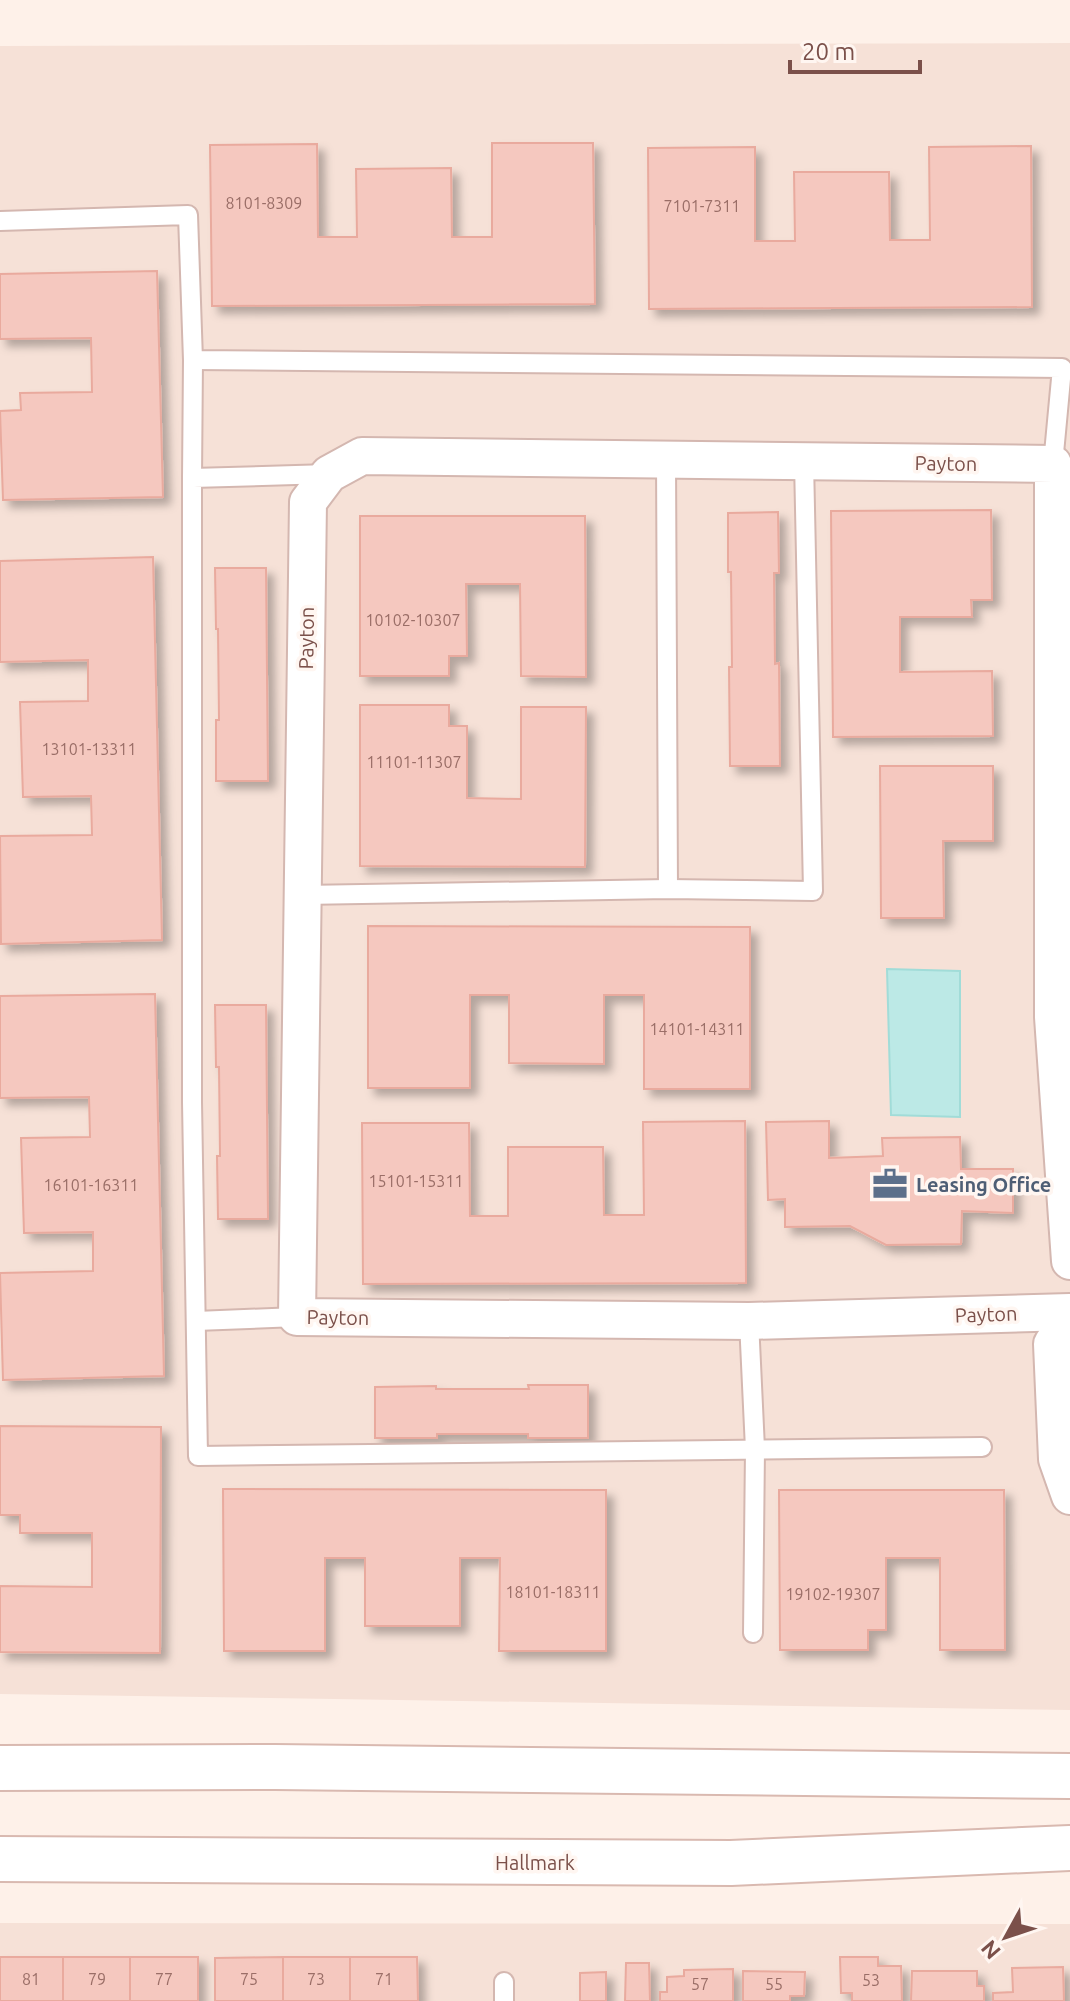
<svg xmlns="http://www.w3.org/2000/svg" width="1070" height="2001" viewBox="0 0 1070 2001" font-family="Ubuntu,sans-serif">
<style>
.residential{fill:#f6e1d7}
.water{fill:#bce9e6;stroke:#a1dcd8;stroke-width:2}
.building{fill:#f5c8bf;stroke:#e9aa9e;stroke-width:2;filter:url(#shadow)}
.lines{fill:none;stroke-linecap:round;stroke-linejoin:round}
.lane-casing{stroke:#d4b7b0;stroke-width:22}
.street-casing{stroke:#d4b7b0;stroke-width:40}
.secondary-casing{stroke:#d9b9b0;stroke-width:48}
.lane{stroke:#fff;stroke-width:18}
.street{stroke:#fff;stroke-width:36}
.secondary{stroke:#fff;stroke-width:44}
.labels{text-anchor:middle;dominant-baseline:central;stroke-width:7;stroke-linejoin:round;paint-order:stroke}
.number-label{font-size:16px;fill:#9a6e67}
.street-label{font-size:20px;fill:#7b504a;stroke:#fff6f1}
.service-label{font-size:20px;font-weight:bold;fill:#4e5e75;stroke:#fff6f1;text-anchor:start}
</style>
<defs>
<filter id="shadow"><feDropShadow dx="7" dy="7" stdDeviation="4" flood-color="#0004"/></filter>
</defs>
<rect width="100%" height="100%" fill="#fef1e9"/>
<g class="residential">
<path d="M1070,43V1710L0,1694V46Z"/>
<path d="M0,1923L1070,1924V2001H0Z"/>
</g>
<path class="water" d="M887,969L960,971V1117L891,1115Z"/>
<g class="building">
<path d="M492,143H593L595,304L212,306L210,145L317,144L318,237H357L356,169L451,168L452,237H492Z"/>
<path d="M1031,146L1032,307L649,309L648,148L755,147V241H795L794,172H889L890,240H930L929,147Z"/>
<path d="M157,271L163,497L3,500L0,411L21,410L20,393L92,392L91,338L0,339V274Z"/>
<path d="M991,510L992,600H971L972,617H900V672L992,671L993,736L833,737L831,511Z"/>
<path d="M778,512L779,573H774L775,664L779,663L780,766H730L729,667H732L731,572H728V513Z"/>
<path d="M360,516H585L586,677L521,676L520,584H466L467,656H449V676H360Z"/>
<path d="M153,557L162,940L1,944L0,836L92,835L91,796L23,797L20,702L88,701V660L0,662V561Z"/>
<path d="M215,568H266L268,781H216V720H219L218,629H216Z"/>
<path d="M360,705H449V726H467V798L521,799V707H586L585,867L360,866Z"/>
<path d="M880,766H993V841H943L944,918H881Z"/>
<path d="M368,926L750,927V1089H644V995H604V1064L509,1063V995H470V1088H368Z"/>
<path d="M155,994L164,1376L3,1380L0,1273L93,1271V1232L24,1233L21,1138L90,1137L89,1097L0,1098V996Z"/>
<path d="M215,1005H266L268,1219H218L217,1156H220L219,1067H216Z"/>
<path d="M745,1121L746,1283L363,1284L362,1123H469L470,1216H508V1147H603L604,1215H644L643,1122Z"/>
<path d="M829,1121V1158L883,1156L882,1138L960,1137L961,1169H1013V1213L962,1211L961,1244L886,1245L850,1226L785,1227V1199L768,1200L766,1122Z"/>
<path d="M528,1385H588V1438H528V1434H437V1438H375V1387L436,1386V1389H529Z"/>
<path d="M0,1426L161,1427L160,1653L0,1652V1586L92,1587V1533H20V1515H0Z"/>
<path d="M223,1489L606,1490V1651H499L500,1558H460V1626H365V1558H325V1651H224Z"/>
<path d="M779,1490H1004L1005,1650H940V1558H886V1630H868V1650H780Z"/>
<rect x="0" y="1957" width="63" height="44"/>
<rect x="63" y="1957" width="67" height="44"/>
<rect x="130" y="1957" width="68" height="44"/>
<rect x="283" y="1957" width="67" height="44"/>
<path d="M283,1957V2001H215V1958Z"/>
<path d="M350,1957H417L418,2001H350Z"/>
<path d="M840,1957H878V1966H901L902,2001H852V1993H841Z"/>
<path d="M626,1963H649L650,2001H625Z"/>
<path d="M1063,1967L1064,2001H993V1993L1013,1992L1012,1968Z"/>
<path d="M733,1969V2001H660V1992H667V1977L684,1976V1970Z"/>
<path d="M743,1971L805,1972L804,1996H790V2001H743Z"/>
<path d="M912,1971H977V1986H984V2001H911Z"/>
<path d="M606,1972V2001H580V1973Z"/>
</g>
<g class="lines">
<g class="lane-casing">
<g id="lane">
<path d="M0,221L188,215L193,360L1062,368L1053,464H1060"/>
<path d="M666,459L668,889"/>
<path d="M329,474L192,478V1102L198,1456L982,1447"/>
<path d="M192,478L193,360"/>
<path d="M303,895L668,889L813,891L804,461"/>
<path d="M196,1321L297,1317"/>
<path d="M749,1321L755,1449L753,1633"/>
<path d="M504,1982V2001"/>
</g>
</g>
<g class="street-casing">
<g id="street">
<path d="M1070,1261L1053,1017V464L362,456L329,474L308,502L297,1317L749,1321L1070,1312"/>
<path d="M1070,1317L1052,1344L1057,1459L1070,1496"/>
</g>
</g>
<g class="secondary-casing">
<g id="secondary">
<path d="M0,1768L275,1767L1070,1776"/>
<path d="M0,1859L731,1863L1070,1848"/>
</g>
</g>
<use href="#lane" class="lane"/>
<use href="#street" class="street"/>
<use href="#secondary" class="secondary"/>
</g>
<defs>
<g id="office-bare" transform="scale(2.76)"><path d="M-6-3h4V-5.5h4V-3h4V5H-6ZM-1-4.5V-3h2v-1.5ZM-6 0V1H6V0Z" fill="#5c6f8a" stroke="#fff6f1" stroke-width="2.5" paint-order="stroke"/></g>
</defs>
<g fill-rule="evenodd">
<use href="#office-bare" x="890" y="1184"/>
</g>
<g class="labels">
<g class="number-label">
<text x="264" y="203">8101-8309</text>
<text x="702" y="206">7101-7311</text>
<text x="413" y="620">10102-10307</text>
<text x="89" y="749">13101-13311</text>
<text x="414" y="762">11101-11307</text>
<text x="697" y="1029">14101-14311</text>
<text x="416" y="1181">15101-15311</text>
<text x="91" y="1185">16101-16311</text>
<text x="553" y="1592">18101-18311</text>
<text x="833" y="1594">19102-19307</text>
<text x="31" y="1979">81</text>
<text x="97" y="1979">79</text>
<text x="164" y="1979">77</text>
<text x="249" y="1979">75</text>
<text x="316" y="1979">73</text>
<text x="384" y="1979">71</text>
<text x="871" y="1980">53</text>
<text x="700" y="1984">57</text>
<text x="774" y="1984">55</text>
</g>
<g class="street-label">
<text transform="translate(946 463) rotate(1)">Payton</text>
<text transform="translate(306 638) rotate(-89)">Payton</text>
<text transform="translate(986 1314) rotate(-2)">Payton</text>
<text transform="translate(338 1317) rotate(1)">Payton</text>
<text x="535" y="1862">Hallmark</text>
</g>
<g class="service-label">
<text x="916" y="1184">Leasing Office</text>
</g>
</g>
<g transform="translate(1006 1937) rotate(230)" stroke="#fff6f1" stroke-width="6" paint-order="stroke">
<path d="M0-6L14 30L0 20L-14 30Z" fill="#7b504a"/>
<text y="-12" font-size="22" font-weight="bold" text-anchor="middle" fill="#7b504a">N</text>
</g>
<path d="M790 60v12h130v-12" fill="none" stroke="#7b504a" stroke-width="4"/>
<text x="802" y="60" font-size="24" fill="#7b504a" stroke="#fff6f1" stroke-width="6" paint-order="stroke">20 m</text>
</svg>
